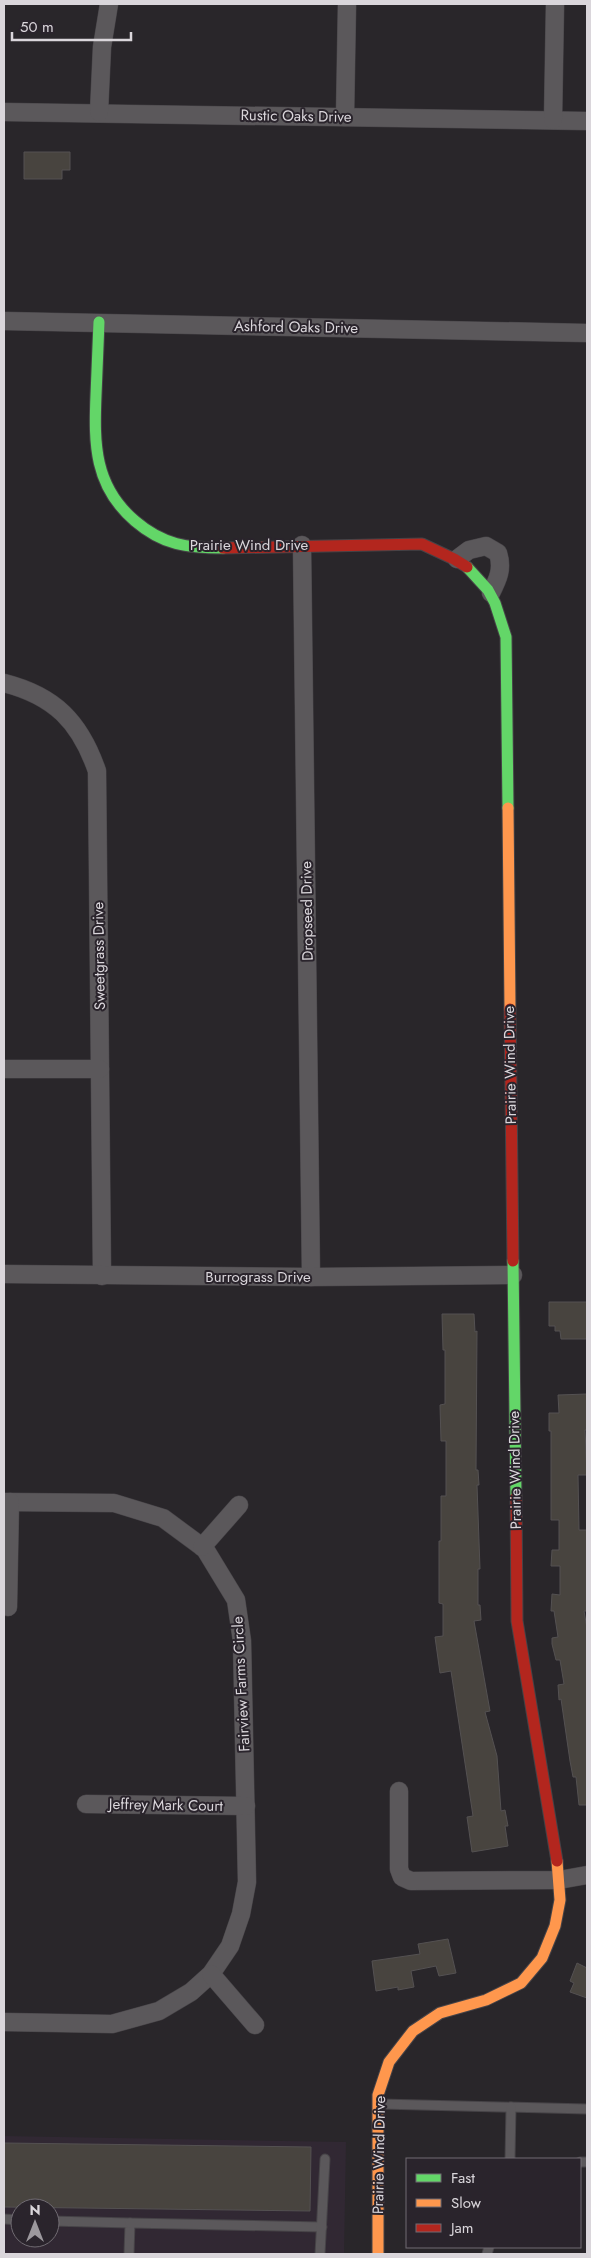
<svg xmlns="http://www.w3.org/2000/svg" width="591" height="2258" viewBox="0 0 591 2258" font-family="Jost,sans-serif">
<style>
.built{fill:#312833;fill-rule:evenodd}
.building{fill:#48443f;stroke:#545152}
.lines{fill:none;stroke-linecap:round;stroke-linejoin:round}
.lane-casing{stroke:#464347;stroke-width:11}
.street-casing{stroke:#464347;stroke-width:19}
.fast-casing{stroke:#464347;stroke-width:13}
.slow-casing{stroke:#464347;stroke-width:13}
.jam-casing{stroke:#464347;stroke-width:13}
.lane{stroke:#5b585b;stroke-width:9}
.street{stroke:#5b585b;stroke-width:18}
.fast{stroke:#63d668;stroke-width:11}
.slow{stroke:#ff974d;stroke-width:11}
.jam{stroke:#b3261e;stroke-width:11}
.labels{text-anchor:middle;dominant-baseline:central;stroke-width:4;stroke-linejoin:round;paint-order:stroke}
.street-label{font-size:15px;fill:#dad6db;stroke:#2a242c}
</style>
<rect width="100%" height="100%" fill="#29262a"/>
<path class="built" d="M4,2136L346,2142L344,2254H4ZM20,2208H50V2238H20Z"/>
<g class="building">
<path d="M24,152H70V170H62V179H24Z"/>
<path d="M549,1302H587V1339H561L560,1331H555V1326H549Z"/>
<path d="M442,1314H474L475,1332L477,1331L476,1470H478L479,1485H477L480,1569H478V1605H480L481,1620L474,1621L490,1711L485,1712L497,1756L501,1811L505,1810L508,1826H505L508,1846L472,1852L467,1817L473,1816L451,1671L440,1673L435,1637L443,1636V1604L439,1603V1541H441V1496H446V1441H441L440,1405L445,1404V1350H443Z"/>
<path d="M587,1394V1430H585L587,1475H578L579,1530H587V1611H584L587,1628V1805H579L576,1777H573L570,1761L561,1699L559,1700L558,1685L564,1684L560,1660H556L552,1644V1638L558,1637L554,1611H551L552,1594L560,1595V1566H551L552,1550H559V1520H551V1431H549V1413H559L558,1395Z"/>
<path d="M448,1939L456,1973L439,1976L436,1966L411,1971L414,1987L398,1990V1987L376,1991L372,1961L420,1954L418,1944Z"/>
<path d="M577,1963L587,1968V1998L570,1992L574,1983L570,1981Z"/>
<path d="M4,2143L311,2147L310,2211L4,2207Z"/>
</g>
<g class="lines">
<g class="lane-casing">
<g id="lane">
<path d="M381,2104L587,2109"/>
<path d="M510,2159L511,2107"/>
<path d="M580,2162H587"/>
<path d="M4,2219L20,2220"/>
<path d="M50,2221L130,2223L129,2254"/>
<path d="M130,2223L322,2227"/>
<path d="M320,2254L325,2159"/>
<path d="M487,2254L489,2247"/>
</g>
</g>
<g class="street-casing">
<g id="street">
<path d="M4,112L587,121"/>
<path d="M99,112L102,47L109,4"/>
<path d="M345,117L347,4"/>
<path d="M553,120L555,4"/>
<path d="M4,321L587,333"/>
<path d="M302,545L311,1277"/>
<path d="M457,559L469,550L486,546L498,553C503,569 498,579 491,593"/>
<path d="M4,683C55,696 80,722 97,771L102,1276"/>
<path d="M4,1069H100"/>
<path d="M4,1274L311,1277L513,1275"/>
<path d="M4,1502L114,1503L163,1518L205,1549L236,1600L242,1641L247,1882L241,1914L230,1946L211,1974L191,1992L159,2011L112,2024L4,2022"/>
<path d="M202,1547L239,1505"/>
<path d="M8,1607L10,1502"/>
<path d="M399,1791V1869L402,1877L411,1881L559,1880L587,1875"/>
<path d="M86,1804L246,1806"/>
<path d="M211,1974L255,2025"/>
</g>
</g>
<g class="fast-casing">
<g id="fast">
<path d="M99,322C98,346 97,371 96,395C94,444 94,486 135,521C163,545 187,548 223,548"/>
<path d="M467,567L488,590L495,603L506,637L508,808"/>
<path d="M513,1261L516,1497"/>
</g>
</g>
<g class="slow-casing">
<g id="slow">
<path d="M508,808L510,1009"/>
<path d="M378,2254V2095L389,2062L413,2031L440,2013L486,2000L521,1983L542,1958L555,1926L560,1900L557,1861"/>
</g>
</g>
<g class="jam-casing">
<g id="jam">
<path d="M223,548L422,544L454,559L467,567"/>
<path d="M510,1009L513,1261"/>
<path d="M516,1497L517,1621L557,1861"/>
</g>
</g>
<use href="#lane" class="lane"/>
<use href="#street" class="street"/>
<use href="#fast" class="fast"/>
<use href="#slow" class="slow"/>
<use href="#jam" class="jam"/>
</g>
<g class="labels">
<g class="street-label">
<text transform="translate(296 116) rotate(1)">Rustic Oaks Drive</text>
<text transform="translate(296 327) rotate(1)">Ashford Oaks Drive</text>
<text x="249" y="545">Prairie Wind Drive</text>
<text transform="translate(307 911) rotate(-91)">Dropseed Drive</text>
<text transform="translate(99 956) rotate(-91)">Sweetgrass Drive</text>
<text transform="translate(510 1065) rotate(-91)">Prairie Wind Drive</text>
<text x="258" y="1277">Burrograss Drive</text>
<text transform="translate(515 1470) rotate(-91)">Prairie Wind Drive</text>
<text transform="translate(241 1684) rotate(-93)">Fairview Farms Circle</text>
<text transform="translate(166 1805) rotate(1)">Jeffrey Mark Court</text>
<text transform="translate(379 2155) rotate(-89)">Prairie Wind Drive</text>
</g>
</g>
<rect width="591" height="2258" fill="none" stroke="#dad6db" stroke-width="10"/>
<rect x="406" y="2158" width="175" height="90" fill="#2a242c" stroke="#706b72"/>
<rect x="416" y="2174" width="25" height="8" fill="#63d668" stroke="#706b72"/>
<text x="451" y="2183" font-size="15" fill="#dad6db">Fast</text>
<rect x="416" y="2199" width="25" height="8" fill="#ff974d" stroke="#706b72"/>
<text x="451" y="2208" font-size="15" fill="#dad6db">Slow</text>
<rect x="416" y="2224" width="25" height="8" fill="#b3261e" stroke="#706b72"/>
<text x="451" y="2233" font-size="15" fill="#dad6db">Jam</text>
<g transform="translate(35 2223)"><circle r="24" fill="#2a242c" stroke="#706b72"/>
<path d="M0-4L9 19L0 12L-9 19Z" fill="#9c989d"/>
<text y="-8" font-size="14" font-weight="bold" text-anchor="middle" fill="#dad6db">N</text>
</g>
<path d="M12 32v8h119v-8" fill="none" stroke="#dad6db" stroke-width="2.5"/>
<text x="20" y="32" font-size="15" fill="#dad6db" stroke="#2a242c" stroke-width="4" paint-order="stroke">50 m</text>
</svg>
